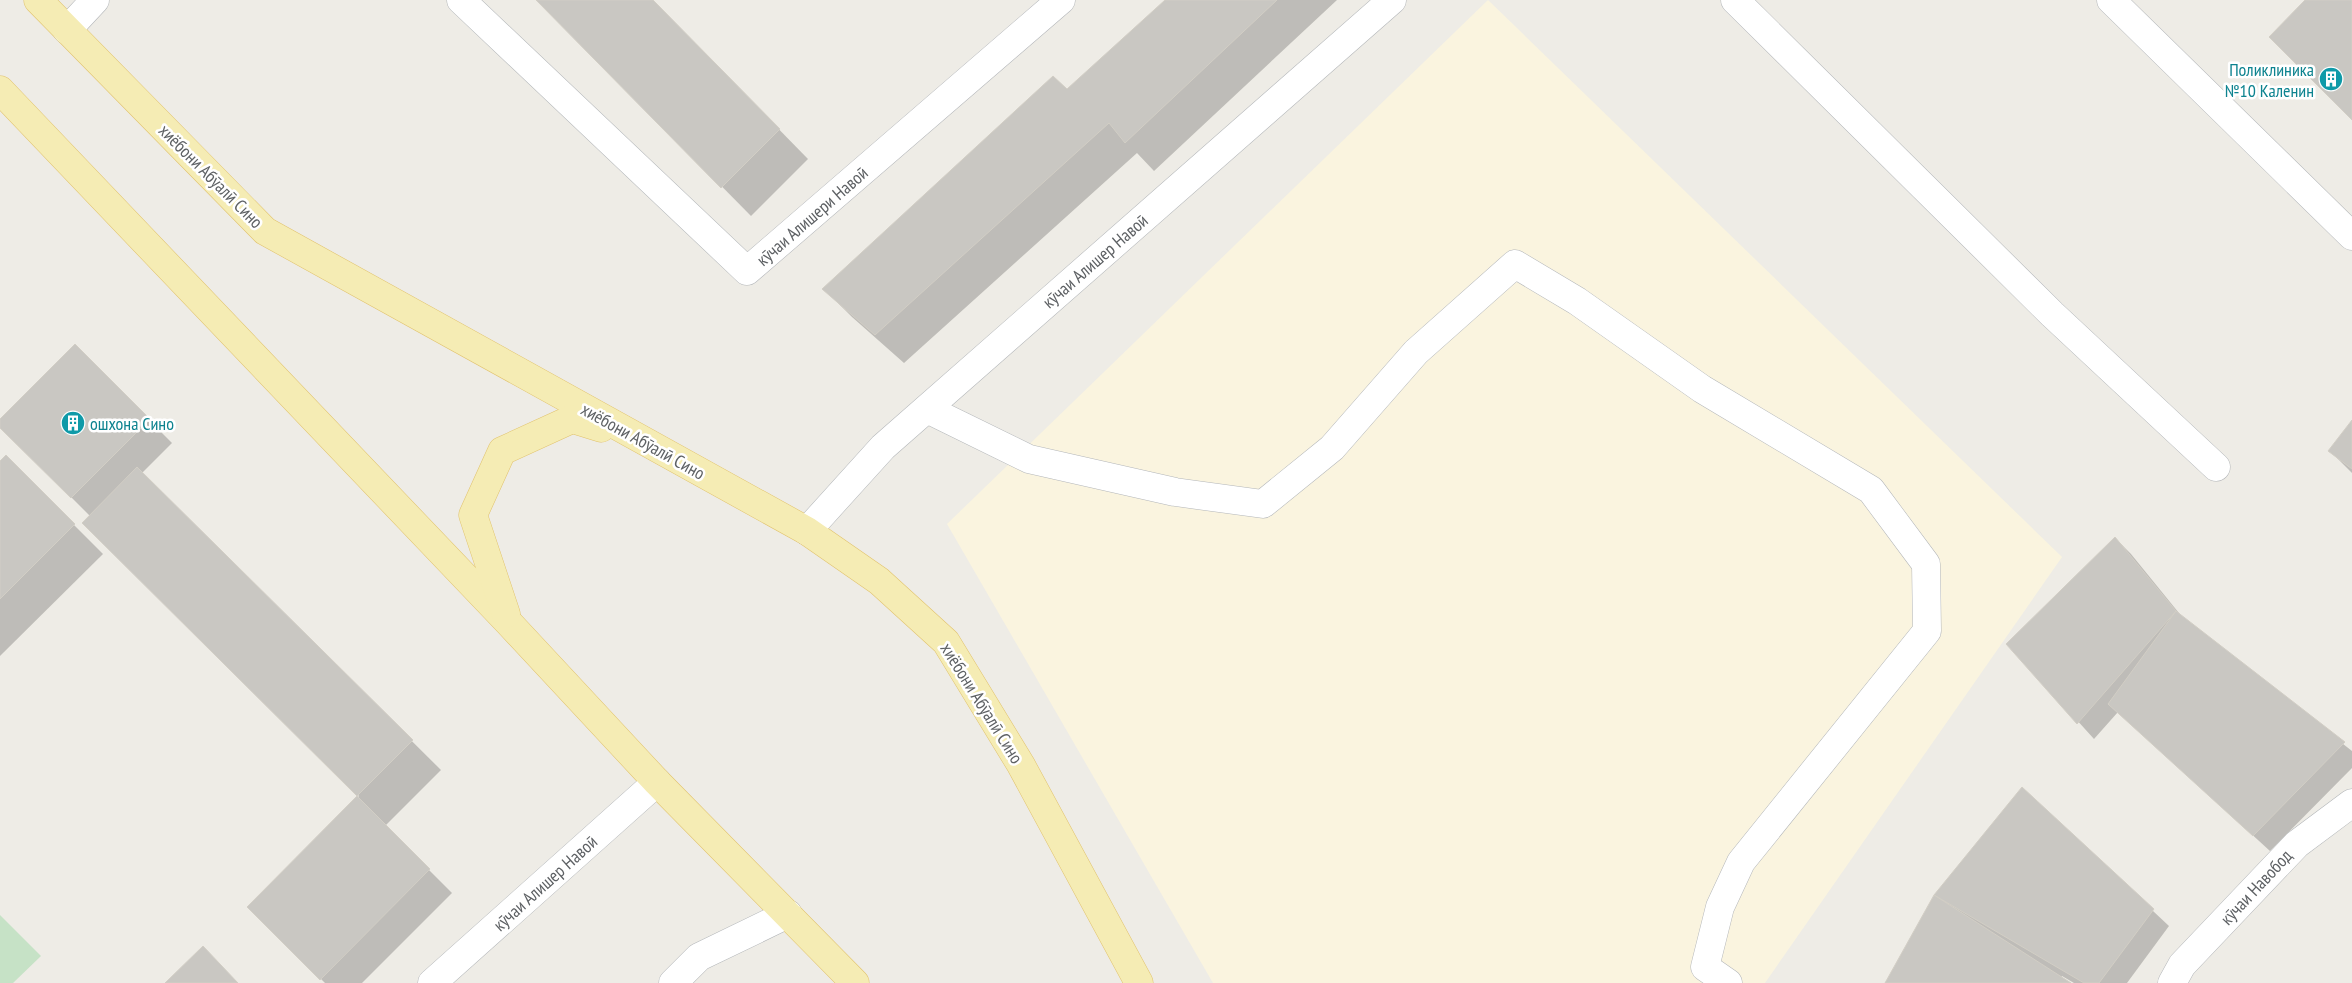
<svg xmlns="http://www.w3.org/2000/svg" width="2352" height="983" viewBox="0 0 2352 983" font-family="'PT Sans Narrow',sans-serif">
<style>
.commercial{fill:#faf4df}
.green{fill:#c6e2c6}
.shadow{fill:#0003}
.building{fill:#c9c7c2;stroke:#d2cec5}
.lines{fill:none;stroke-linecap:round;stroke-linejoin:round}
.minor-casing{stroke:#b3b6b9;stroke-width:29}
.major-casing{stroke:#e1c26c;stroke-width:29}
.minor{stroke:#fff;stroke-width:28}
.major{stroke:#f5ecb4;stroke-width:28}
.labels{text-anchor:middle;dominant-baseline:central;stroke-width:5;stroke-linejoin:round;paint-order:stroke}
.culture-label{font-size:18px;fill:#0d838f;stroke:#fff;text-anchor:end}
.street-label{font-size:18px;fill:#5e6164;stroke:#fff}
</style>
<rect width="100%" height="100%" fill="#eeece6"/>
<path class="commercial" d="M1488,0L2062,557L1765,983H1213L947,524Z"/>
<path class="green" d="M0,915L41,956L13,983H0Z"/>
<g class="shadow">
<path d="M538,0H652L808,159L751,216Z"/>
<path d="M1167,0H1337L1154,171L1137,153L904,363L852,317L824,289L1067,91Z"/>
<path d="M75,346L172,443L142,473L441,770L385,826L452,893L362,983H325L249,907L359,796L84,523L90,516L0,426V421Z"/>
<path d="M2352,422V473L2330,451Z"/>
<path d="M6,457L103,554L0,656V463Z"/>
<path d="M2115,538L2131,554L2183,618L2352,751V768L2270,851L2118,712L2094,739L2008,644Z"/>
<path d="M2023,789L2169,926L2127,983H2074L2062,976L2061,978L2069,983H1886L1935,896Z"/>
</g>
<g class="building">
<path d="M536,0H653L780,129L721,188Z"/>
<path d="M1165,0H1277L1125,143L1109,123L875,335L822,289L1053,76L1067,89Z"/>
<path d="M2305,0H2352V120L2269,37Z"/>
<path d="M75,344L150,419L71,498L0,428V419Z"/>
<path d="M2352,420V469L2328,451Z"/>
<path d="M6,455L75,524L0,599V461Z"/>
<path d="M137,467L413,740L357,796L82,523Z"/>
<path d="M2115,537L2176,611L2077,724L2006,644Z"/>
<path d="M2176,611L2345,742L2253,836L2108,704Z"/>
<path d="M2022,787L2154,909L2099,983H2084L1934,895Z"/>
<path d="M357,796L430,869L320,980L247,907Z"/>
<path d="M1934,895L2071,983H1885Z"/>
<path d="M203,946L238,983H165Z"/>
</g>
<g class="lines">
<g class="minor-casing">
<g id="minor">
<path d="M461,0L747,271L1061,0"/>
<path d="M1735,0L2052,314L2216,467"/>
<path d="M2111,0L2352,236"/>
<path d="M67,30L95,0"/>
<path d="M927,409L1029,459L1175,492L1263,504L1332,448L1416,352L1515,264L1577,301L1702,389L1871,490L1926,564L1927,631L1741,862L1720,907L1705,967L1728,983"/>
<path d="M807,531L883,447L1392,0"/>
<path d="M432,983L657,782"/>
<path d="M673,983L699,957L788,914"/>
<path d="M2172,983L2182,965L2297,844L2352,803"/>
</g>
</g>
<g class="major-casing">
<g id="major">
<path d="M38,0L265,231L807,531L879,581L946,642L1021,765L1139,983"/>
<path d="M0,90L508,622L657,782L855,983"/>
<path d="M506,614L473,515L502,451L572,419L601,428"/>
</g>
</g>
<use href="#minor" class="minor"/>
<use href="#major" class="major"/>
</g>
<defs>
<g id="building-disc" transform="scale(1.25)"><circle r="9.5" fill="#0f9aa8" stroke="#fff"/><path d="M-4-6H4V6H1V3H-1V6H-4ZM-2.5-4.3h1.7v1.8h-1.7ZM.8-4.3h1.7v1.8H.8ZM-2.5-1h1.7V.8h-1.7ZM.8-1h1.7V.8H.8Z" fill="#fff"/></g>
</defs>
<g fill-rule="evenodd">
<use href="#building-disc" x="2331" y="79"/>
<use href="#building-disc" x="73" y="423"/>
</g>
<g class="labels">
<g class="culture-label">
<text x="2314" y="69">Поликлиника<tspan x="2314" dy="21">№10 Каленин</tspan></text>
<text x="90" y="423" text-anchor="start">ошхона Сино</text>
</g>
<g class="street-label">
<text transform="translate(211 176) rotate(45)">хиёбони Абӯалӣ Сино</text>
<text transform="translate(812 216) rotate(-41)">кӯчаи Алишери Навоӣ</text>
<text transform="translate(1095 261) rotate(-41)">кӯчаи Алишер Навоӣ</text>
<text transform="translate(643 441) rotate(29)">хиёбони Абӯалӣ Сино</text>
<text transform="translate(982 703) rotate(58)">хиёбони Абӯалӣ Сино</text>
<text transform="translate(545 883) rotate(-42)">кӯчаи Алишер Навоӣ</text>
<text transform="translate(2256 887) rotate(-47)">кӯчаи Навобод</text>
</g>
</g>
</svg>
